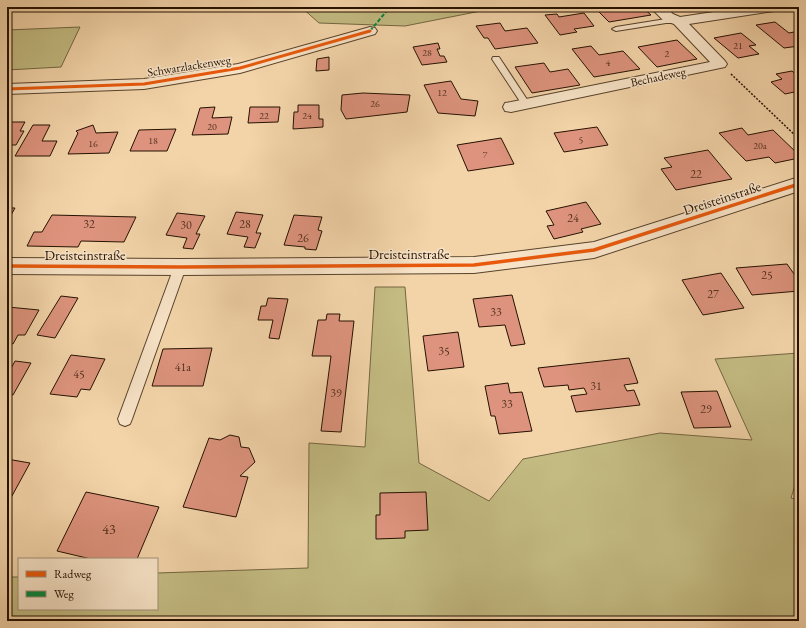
<svg xmlns="http://www.w3.org/2000/svg" width="806" height="628" viewBox="0 0 806 628" font-family="'EB Garamond',serif">
<style>
.green{fill:#c3bb82;stroke:#746641}
.building{fill:#dd937d;stroke:#251100}
.lines{fill:none;stroke-linecap:round;stroke-linejoin:round}
.lane-casing{stroke:#58422a;stroke-width:2}
.street-casing{stroke:#58422a;stroke-width:2}
.path{stroke:#251100;stroke-width:1.5;stroke-dasharray:2 1.5;stroke-linecap:butt}
.lane{fill:#f7e3c7;fill-rule:evenodd}
.street{fill:#f7e3c7;fill-rule:evenodd}
.quiet{stroke:#00873e;stroke-width:2;stroke-dasharray:4 2;stroke-linecap:butt}
.cycleway-far1-casing{stroke:#f7e3c7;stroke-width:4.5}
.cycleway-casing{stroke:#f7e3c7;stroke-width:6}
.cycleway-far1{stroke:#e8590c;stroke-width:3}
.cycleway{stroke:#e8590c;stroke-width:3.5}
.labels{text-anchor:middle;dominant-baseline:central;stroke-width:3;stroke-linejoin:round;paint-order:stroke}
.far-number-label{font-size:10px;fill:#53321f}
.far-street-label{font-size:12px;fill:#251100;stroke:#f7e3c7}
.number-label{font-size:12px;fill:#53321f}
.street-label{font-size:14px;fill:#251100;stroke:#f7e3c7}
.near-number-label{font-size:14px;fill:#53321f}
</style>
<rect width="100%" height="100%" fill="#f3d4a9"/>
<filter id="stains"><feTurbulence type="fractalNoise" baseFrequency=".005" numOctaves="4"/><feColorMatrix values="0 0 0 0 .2 0 0 0 0 .09 0 0 0 0 .02 0 0 0 .5 -.17"/></filter>
<radialGradient id="worn" r=".72"><stop offset=".6" stop-color="#630" stop-opacity="0"/><stop offset="1" stop-color="#630" stop-opacity=".3"/></radialGradient>
<g class="green">
<path d="M301,7H501L405,26L319,23Z"/>
<path d="M80,27L61,67L7,70V30Z"/>
<path d="M375,287H405L419,463L489,501L523,459L660,433L752,440L715,359L799,353V472L791,498L799,500V621H7V577H19V609H157V573L308,568L309,443L365,447Z"/>
</g>
<g class="building">
<path d="M7,7H22L16,10L7,11Z"/>
<path d="M616,7H642L651,15L609,22L597,10Z"/>
<path d="M664,7H693L667,11Z"/>
<path d="M584,13L594,26L574,29L577,32L560,35L545,15L557,14L559,17Z"/>
<path d="M775,22L789,33L799,31V46L784,48L756,25Z"/>
<path d="M500,23L505,31L527,28L538,43L495,49L488,38H484L476,26Z"/>
<path d="M741,33L756,45L749,46L759,54L738,58L714,38Z"/>
<path d="M677,40L697,59L657,67L638,47Z"/>
<path d="M438,43L440,49H437L440,56H444L447,62L422,65L413,47Z"/>
<path d="M591,46L599,55L623,51L640,69L594,77L572,49Z"/>
<path d="M329,57V70L316,71L317,59Z"/>
<path d="M544,63L550,72L568,69L580,85L532,93L515,67Z"/>
<path d="M792,71L799,77V91L785,94L771,82L782,79L776,74Z"/>
<path d="M451,81L461,99L478,101L475,116L438,113L424,85Z"/>
<path d="M363,93L410,95L407,112L346,119L341,110L342,95Z"/>
<path d="M298,105H319V119H323V127L293,129L294,112H298Z"/>
<path d="M215,107L212,118L232,117L228,134L192,135L200,108Z"/>
<path d="M250,107H280L278,122L248,123Z"/>
<path d="M7,122H25L20,131H24L16,145H7Z"/>
<path d="M33,125H50L42,141H57L50,156H15Z"/>
<path d="M93,125L96,133L118,132L109,153L68,154L78,133L76,131Z"/>
<path d="M597,127L608,145L564,152L554,133Z"/>
<path d="M742,128L748,135L773,130L799,155V158L775,163L769,157L746,161L719,133Z"/>
<path d="M176,129L167,151H130L139,130Z"/>
<path d="M501,138L514,164L468,171L457,145Z"/>
<path d="M708,150L732,179L676,190L661,169L672,167L664,158Z"/>
<path d="M586,202L601,224L581,229L583,232L554,239L547,226L554,225L546,211Z"/>
<path d="M7,208H15L7,222Z"/>
<path d="M236,212L263,215L256,233H261L255,248L244,247L248,237L227,234Z"/>
<path d="M177,213L205,216L196,234H200L193,249L183,248L187,238L166,235Z"/>
<path d="M52,215L136,217L124,242L81,241L78,247L27,246L34,232H42Z"/>
<path d="M294,215L322,217L318,230L322,231L316,250L305,249V247L284,245Z"/>
<path d="M787,264L799,281V291L752,295L736,268Z"/>
<path d="M721,273L744,308L703,315L682,280Z"/>
<path d="M512,295L525,344L511,346L505,325L479,327L473,299Z"/>
<path d="M61,296L78,298L55,338L37,335Z"/>
<path d="M268,298L288,299L279,339L269,338L273,320H258L261,306H266Z"/>
<path d="M8,307L39,310L25,335H18L13,344L7,343Z"/>
<path d="M327,314H340L339,321H354L341,432L321,431L331,356H312L318,320H326Z"/>
<path d="M458,332L464,367L428,371L423,336Z"/>
<path d="M212,348L203,386H152L163,349Z"/>
<path d="M71,355L105,359L90,390L81,389L77,397L50,394Z"/>
<path d="M629,358L638,383L624,385L627,391L634,390L640,405L576,412L571,396L587,394L584,388L569,390L568,385L544,387L538,368Z"/>
<path d="M15,361L31,363L13,395L7,394V376Z"/>
<path d="M508,383L510,393L522,392L532,431L499,434L495,416H491L485,386Z"/>
<path d="M717,391L731,427L694,428L681,392Z"/>
<path d="M230,435L239,437L241,447L249,448L255,462L240,476L248,477L236,517L183,507L209,438L220,440Z"/>
<path d="M7,459L30,463L7,505Z"/>
<path d="M86,492L159,507L137,559H91L57,551Z"/>
<path d="M426,492L428,530L405,531V538L376,539V515H380V493Z"/>
</g>
<g class="lines">
<g class="lane-casing">
<g id="lane">
<path d="M666,19H679L683,21L679,23H666L616,31L612,29L616,27Z"/>
<path d="M493,57H499L530,104L529,106H523L492,59Z"/>
<path d="M180,262L184,264L186,267L132,419L130,424L125,426L120,424L118,419L174,267L176,264Z"/>
</g>
</g>
<g class="street-casing">
<g id="street">
<path d="M650,7H665L673,14L680,17L747,7H781L779,10L774,11L689,24L725,61L727,64L725,67L511,112L505,111L503,107L505,103L511,102L710,62L674,24L663,20Z"/>
<path d="M370,27L375,28L377,31L375,34L240,73L144,89L7,94V84L144,79L238,64Z"/>
<path d="M799,177V191L594,258L474,273L180,275L7,274V258L180,259L474,257L594,242Z"/>
</g>
</g>
<path class="path" d="M731,74L799,139"/>
<use href="#lane" class="lane"/>
<use href="#street" class="street"/>
<path class="quiet" d="M370,31L390,7"/>
<g class="cycleway-far1-casing">
<path id="cycleway-far1" d="M7,89L144,84L240,68L370,31"/>
</g>
<g class="cycleway-casing">
<path id="cycleway" d="M7,266L180,267L474,265L594,250L799,184"/>
</g>
<use href="#cycleway-far1" class="cycleway-far1"/>
<use href="#cycleway" class="cycleway"/>
</g>
<g class="labels">
<g class="far-number-label">
<text x="738" y="45">21</text>
<text x="427" y="52">28</text>
<text x="667" y="53">2</text>
<text x="608" y="62">4</text>
<text x="442" y="92">12</text>
<text x="375" y="103">26</text>
<text x="264" y="115">22</text>
<text x="307" y="115">24</text>
<text x="212" y="126">20</text>
<text x="581" y="139">5</text>
<text x="153" y="140">18</text>
<text x="93" y="143">16</text>
<text x="760" y="145">20a</text>
<text x="485" y="154">7</text>
</g>
<g class="far-street-label">
<text transform="translate(189 66) rotate(-9)">Schwarzlackenweg</text>
<text transform="translate(658 77) rotate(-12)">Bechadeweg</text>
</g>
<g class="number-label">
<text x="696" y="174">22</text>
<text x="573" y="218">24</text>
<text x="89" y="224">32</text>
<text x="245" y="224">28</text>
<text x="186" y="225">30</text>
<text x="303" y="238">26</text>
<text x="767" y="275">25</text>
<text x="713" y="294">27</text>
<text x="496" y="312">33</text>
<text x="444" y="351">35</text>
<text x="183" y="367">41a</text>
<text x="79" y="374">45</text>
<text x="596" y="386">31</text>
<text x="336" y="393">39</text>
<text x="507" y="404">33</text>
<text x="706" y="409">29</text>
</g>
<g class="street-label">
<text transform="translate(722 198) rotate(-18)">Dreisteinstraße</text>
<text x="409" y="254">Dreisteinstraße</text>
<text x="85" y="255">Dreisteinstraße</text>
</g>
<g class="near-number-label">
<text x="109" y="529">43</text>
</g>
</g>
<rect width="806" height="628" fill="none" stroke="#f3d4a9" stroke-width="24"/>
<rect x="8" y="8" width="790" height="612" fill="none" stroke="#251100" stroke-width="2"/>
<rect x="12" y="12" width="782" height="604" fill="none" stroke="#251100"/>
<rect x="18" y="558" width="140" height="52" fill="#f7e3c7" stroke="#a38f77"/>
<rect x="26" y="571" width="20" height="6" fill="#e8590c" stroke="#a38f77"/>
<text x="54" y="578" font-size="12" fill="#251100">Radweg</text>
<rect x="26" y="591" width="20" height="6" fill="#00873e" stroke="#a38f77"/>
<text x="54" y="598" font-size="12" fill="#251100">Weg</text>
<rect width="100%" height="100%" filter="url(#stains)"/>
<rect width="100%" height="100%" fill="url(#worn)"/>
</svg>
